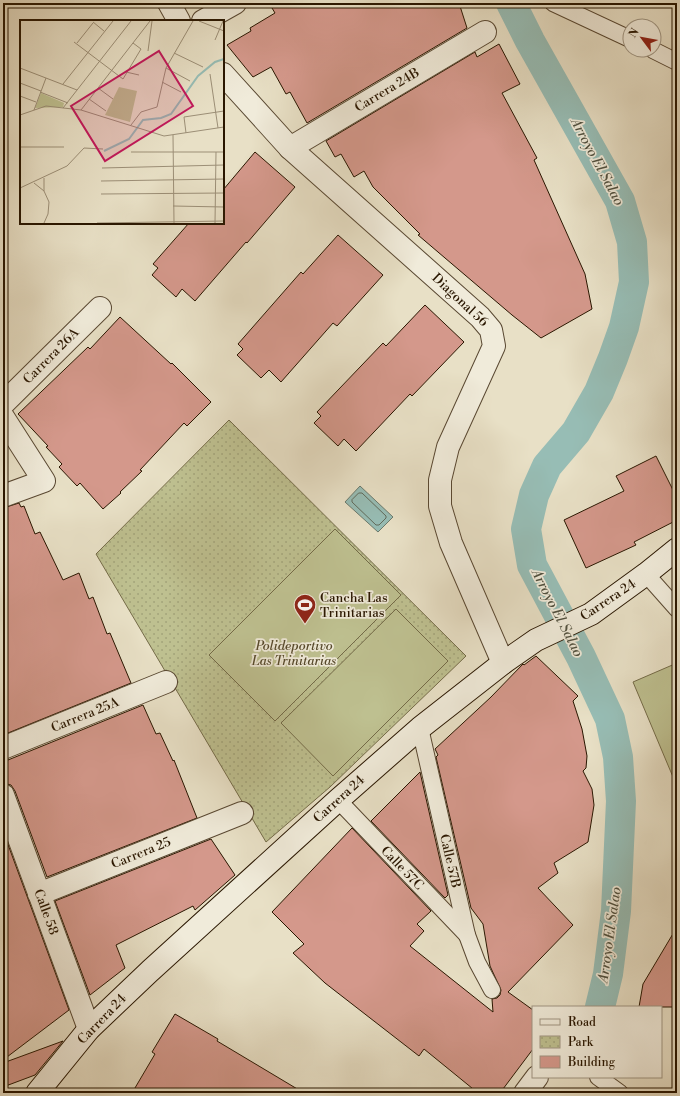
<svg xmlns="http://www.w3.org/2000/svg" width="680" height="1096" viewBox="0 0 680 1096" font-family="'Libre Bodoni',serif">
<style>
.park{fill:url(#park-dots);stroke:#746b48}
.pitch{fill:#bec090;stroke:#746b48}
.water{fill:#97bdb5;stroke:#6b7a6d}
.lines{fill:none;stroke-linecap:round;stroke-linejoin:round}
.shore{stroke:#606a5a;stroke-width:1}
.canal{stroke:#97bdb5;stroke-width:30}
.building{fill:#d4988b;stroke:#291600}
.lane-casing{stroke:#594832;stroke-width:18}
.street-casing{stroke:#594832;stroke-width:24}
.secondary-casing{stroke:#291600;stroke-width:24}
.lane{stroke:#f0ebda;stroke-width:16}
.street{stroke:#f0ebda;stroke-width:22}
.secondary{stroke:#f0ebda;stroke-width:22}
.labels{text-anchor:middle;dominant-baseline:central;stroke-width:3.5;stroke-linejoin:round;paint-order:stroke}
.street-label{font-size:13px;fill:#291600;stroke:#f0ebda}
.poi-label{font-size:13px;fill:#291600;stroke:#f0ebda;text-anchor:start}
.park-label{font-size:13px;font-style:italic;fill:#56492b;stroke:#f0ebda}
.water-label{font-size:14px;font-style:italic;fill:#50503f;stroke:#f0ebda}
.inset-river{fill:none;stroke:#97bdb5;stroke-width:2}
.inset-road{fill:none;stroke:#9c8f77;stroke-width:1}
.view{fill:#c2185b;fill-opacity:0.15;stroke:#c2185b;stroke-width:2}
.inset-edge{fill:none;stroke:#291600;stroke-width:2}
</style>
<defs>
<pattern id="park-dots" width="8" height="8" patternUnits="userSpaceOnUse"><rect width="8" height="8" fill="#bec090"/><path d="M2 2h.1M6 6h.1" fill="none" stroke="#a3a47a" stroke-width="1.8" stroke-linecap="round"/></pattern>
</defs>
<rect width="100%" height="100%" fill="#e8e0c6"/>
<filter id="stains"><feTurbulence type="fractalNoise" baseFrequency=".005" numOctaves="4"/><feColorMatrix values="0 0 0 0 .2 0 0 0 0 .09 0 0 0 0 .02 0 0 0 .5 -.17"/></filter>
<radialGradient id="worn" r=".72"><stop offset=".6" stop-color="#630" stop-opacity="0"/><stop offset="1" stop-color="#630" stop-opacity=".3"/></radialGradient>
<path class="park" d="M229,420L466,656L330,787L266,842L96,554Z"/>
<g class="pitch">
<path d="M335,529L401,595L275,721L209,655Z"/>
<path d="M396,609L448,661L333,776L281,723Z"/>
<path d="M677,663V776L673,777L633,682Z"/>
</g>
<path class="water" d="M360,486L393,517L378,532L345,502Z"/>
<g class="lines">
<path class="shore" d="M359,493H362L386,516V518L379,525H376L352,502V500Z"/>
<path class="canal" d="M511,3L530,41L620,201L632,242L634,282L624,327L613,358L599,392L576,432L547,466L534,495L526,529L532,565L581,657L610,719L618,757L621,801L616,911L608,974L600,1007"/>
</g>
<g class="building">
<path d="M269,3H459L467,28L307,123L290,92L286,94L271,67L253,77L227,45L251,31L250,28L275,13Z"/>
<path d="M499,44L520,84L502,93L537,158L534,160L585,274L592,309L541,338L512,315L418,235L420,234L373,187L364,171L354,177L341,154L335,157L326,141L475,52L477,57Z"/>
<path d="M255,152L295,187L247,243L246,242L195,301L182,289L176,297L152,275L158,268L153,264L189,223H223V190Z"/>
<path d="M338,235L383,275L337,326L333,323L281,382L269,370L261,378L237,355L243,349L238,344L301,272L303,274Z"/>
<path d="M425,305L464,342L412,396L410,394L356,451L344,439L338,446L314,423L321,416L317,412L383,343L386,346Z"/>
<path d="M120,317L171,364L172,363L211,402L187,426L184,423L140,470L142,471L120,492L121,493L103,509L80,483L77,486L59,467L62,464L46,447L48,446L18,414L88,347L90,349Z"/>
<path d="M656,456L677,498V520L634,542L636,545L586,568L564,520L624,491L616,476Z"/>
<path d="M19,503L21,507L24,506L35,534L40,532L63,580L79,573L89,599L93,597L107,634L110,633L131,683L3,735V508Z"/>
<path d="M536,656L578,696L573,701L582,729L587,756L586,768L583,771L592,789L594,805L588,842L554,863L558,873L538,888L573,925L508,992L533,1010V1049L500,1093H478L424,1049L419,1056L325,983L293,953L304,944L272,912L352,828L431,911L417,924L424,931L410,946L493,1012L492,999L497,998L500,995L501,990L490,966L483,924L471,908L436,757L438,755L435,749L491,697L523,664L524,665Z"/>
<path d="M143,705L156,734L160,733L173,761L174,760L197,818L47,877L15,791L11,785L3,783V760H8Z"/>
<path d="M420,772L448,895L445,898L371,821Z"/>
<path d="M3,831L69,1010L3,1060Z"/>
<path d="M211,839L235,875L195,910L193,906L116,945L125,968L90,995L55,901Z"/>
<path d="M677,927V1007H639L643,984Z"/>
<path d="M175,1014L218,1039L217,1041L304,1093H132L155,1054L152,1052Z"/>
<path d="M63,1041L35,1075L3,1087V1063Z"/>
</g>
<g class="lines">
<g class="lane-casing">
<g id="lane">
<path d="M553,3L630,39"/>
<path d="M653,50L677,62"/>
<path d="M646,574L677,609"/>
<path d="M420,728L467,935L477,962L492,990"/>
<path d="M338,800L467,935"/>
<path d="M598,1077L620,1093"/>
</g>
</g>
<g class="street-casing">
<g id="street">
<path d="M169,3L179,21"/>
<path d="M203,21L235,3"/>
<path d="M223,74L290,148L480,317L491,330L494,346L448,447L440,480V506L451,543L503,663"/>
<path d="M290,148L485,32"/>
<path d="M3,404L100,308"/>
<path d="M3,417L44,481L3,496"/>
<path d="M3,748L166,682"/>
<path d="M3,795L89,1029"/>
<path d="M39,894L242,813"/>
<path d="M525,1093L537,1077"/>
</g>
</g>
<g class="secondary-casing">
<path id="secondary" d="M37,1093L89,1029L150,971L338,800L420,728L503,663L536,640L591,614L646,574L677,549"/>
</g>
<use href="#lane" class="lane"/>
<use href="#street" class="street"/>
<use href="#secondary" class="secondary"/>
</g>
<defs>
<g id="stadium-pin" transform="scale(1.15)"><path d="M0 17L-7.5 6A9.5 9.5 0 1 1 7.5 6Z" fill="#8f2418" stroke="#f0ebda"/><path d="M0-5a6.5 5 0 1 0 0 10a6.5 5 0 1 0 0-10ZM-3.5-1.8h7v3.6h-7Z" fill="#fff"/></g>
</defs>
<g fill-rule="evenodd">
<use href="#stadium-pin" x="305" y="605"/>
</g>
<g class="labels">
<g class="street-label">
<text transform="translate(387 90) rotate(-31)">Carrera 24B</text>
<text transform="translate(460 300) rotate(43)">Diagonal 56</text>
<text transform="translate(51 356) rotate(-45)">Carrera 26A</text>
<text transform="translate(608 600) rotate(-34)">Carrera 24</text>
<text transform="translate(85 715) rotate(-22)">Carrera 25A</text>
<text transform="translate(339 799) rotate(-42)">Carrera 24</text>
<text transform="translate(141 853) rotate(-22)">Carrera 25</text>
<text transform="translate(450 861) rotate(77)">Calle 57B</text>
<text transform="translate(402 868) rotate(46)">Calle 57C</text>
<text transform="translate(46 912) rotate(70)">Calle 58</text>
<text transform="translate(102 1019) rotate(-46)">Carrera 24</text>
</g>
<g class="poi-label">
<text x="320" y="598">Cancha Las<tspan x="320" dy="15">Trinitarias</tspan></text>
</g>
<g class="park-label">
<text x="294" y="646">Polideportivo<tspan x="294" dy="15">Las Trinitarias</tspan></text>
</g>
<g class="water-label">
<text transform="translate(597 162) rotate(62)">Arroyo El Salao</text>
<text transform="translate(557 613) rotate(63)">Arroyo El Salao</text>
<text transform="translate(610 935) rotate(-82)">Arroyo El Salao</text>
</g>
</g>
<g transform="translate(20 20)">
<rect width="204" height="204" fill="#e8e0c6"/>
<path d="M99,67L117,71L110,102L85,95ZM21,73L44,83L43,87L15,88Z" fill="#bec090"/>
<path d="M97,81L113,85L111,93L100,91L110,94L108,100L93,97Z" fill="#bec090"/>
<path class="inset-river" d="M84,131L109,119L123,100L141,98L151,94L178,56L195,42L204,39"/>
<path class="inset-road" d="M179,1L204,11M73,2L84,11M195,20L203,1M54,22L103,59L121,29L113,23M57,23L73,3M128,31L132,1M154,33L183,47M0,48L57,70M146,48L170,61M106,52L119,55M190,54L198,108M142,62L161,72M0,63L21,71M43,64L93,1M78,68L93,79M20,72L48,83M0,76L16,82M69,79L86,91M43,88L111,1M14,90L26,58M61,90L130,1M0,95L26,86L61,90L144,116L204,107M111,105L121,92L137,87L146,48L173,1M166,113L164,97L204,91M153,115L154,203M0,127H44M111,132H204M82,148L204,145M81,161L204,159M14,163L24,171L29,182L28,194L24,203M0,168L47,146L64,128L83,129M24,171V158M81,174L204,173M153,186L204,187M77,203L204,201M195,203L196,132"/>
<path class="view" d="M139,31L173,86L85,141L51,86Z"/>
<rect width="204" height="204" class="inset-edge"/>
</g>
<rect width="680" height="1096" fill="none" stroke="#e8e0c6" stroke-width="16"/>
<rect x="4" y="4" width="672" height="1088" fill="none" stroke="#291600" stroke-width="2"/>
<rect x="8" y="8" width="664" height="1080" fill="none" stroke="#291600"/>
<rect x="532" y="1006" width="130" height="72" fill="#f0ebda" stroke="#a09683"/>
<rect x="540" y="1019" width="20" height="6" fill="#f0ebda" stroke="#a09683"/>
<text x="568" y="1026" font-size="12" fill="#291600">Road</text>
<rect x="540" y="1036" width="20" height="12" fill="url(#park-dots)" stroke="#a09683"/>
<text x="568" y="1046" font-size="12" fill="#291600">Park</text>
<rect x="540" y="1056" width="20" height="12" fill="#d4988b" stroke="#a09683"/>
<text x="568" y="1066" font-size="12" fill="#291600">Building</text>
<g transform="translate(642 38) rotate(302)"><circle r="19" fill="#f0ebda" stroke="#a09683"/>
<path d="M0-3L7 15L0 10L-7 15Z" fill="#8f2418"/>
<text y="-6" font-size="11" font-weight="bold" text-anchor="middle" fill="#291600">N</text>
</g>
<rect width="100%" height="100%" filter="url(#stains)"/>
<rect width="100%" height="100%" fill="url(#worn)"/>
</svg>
